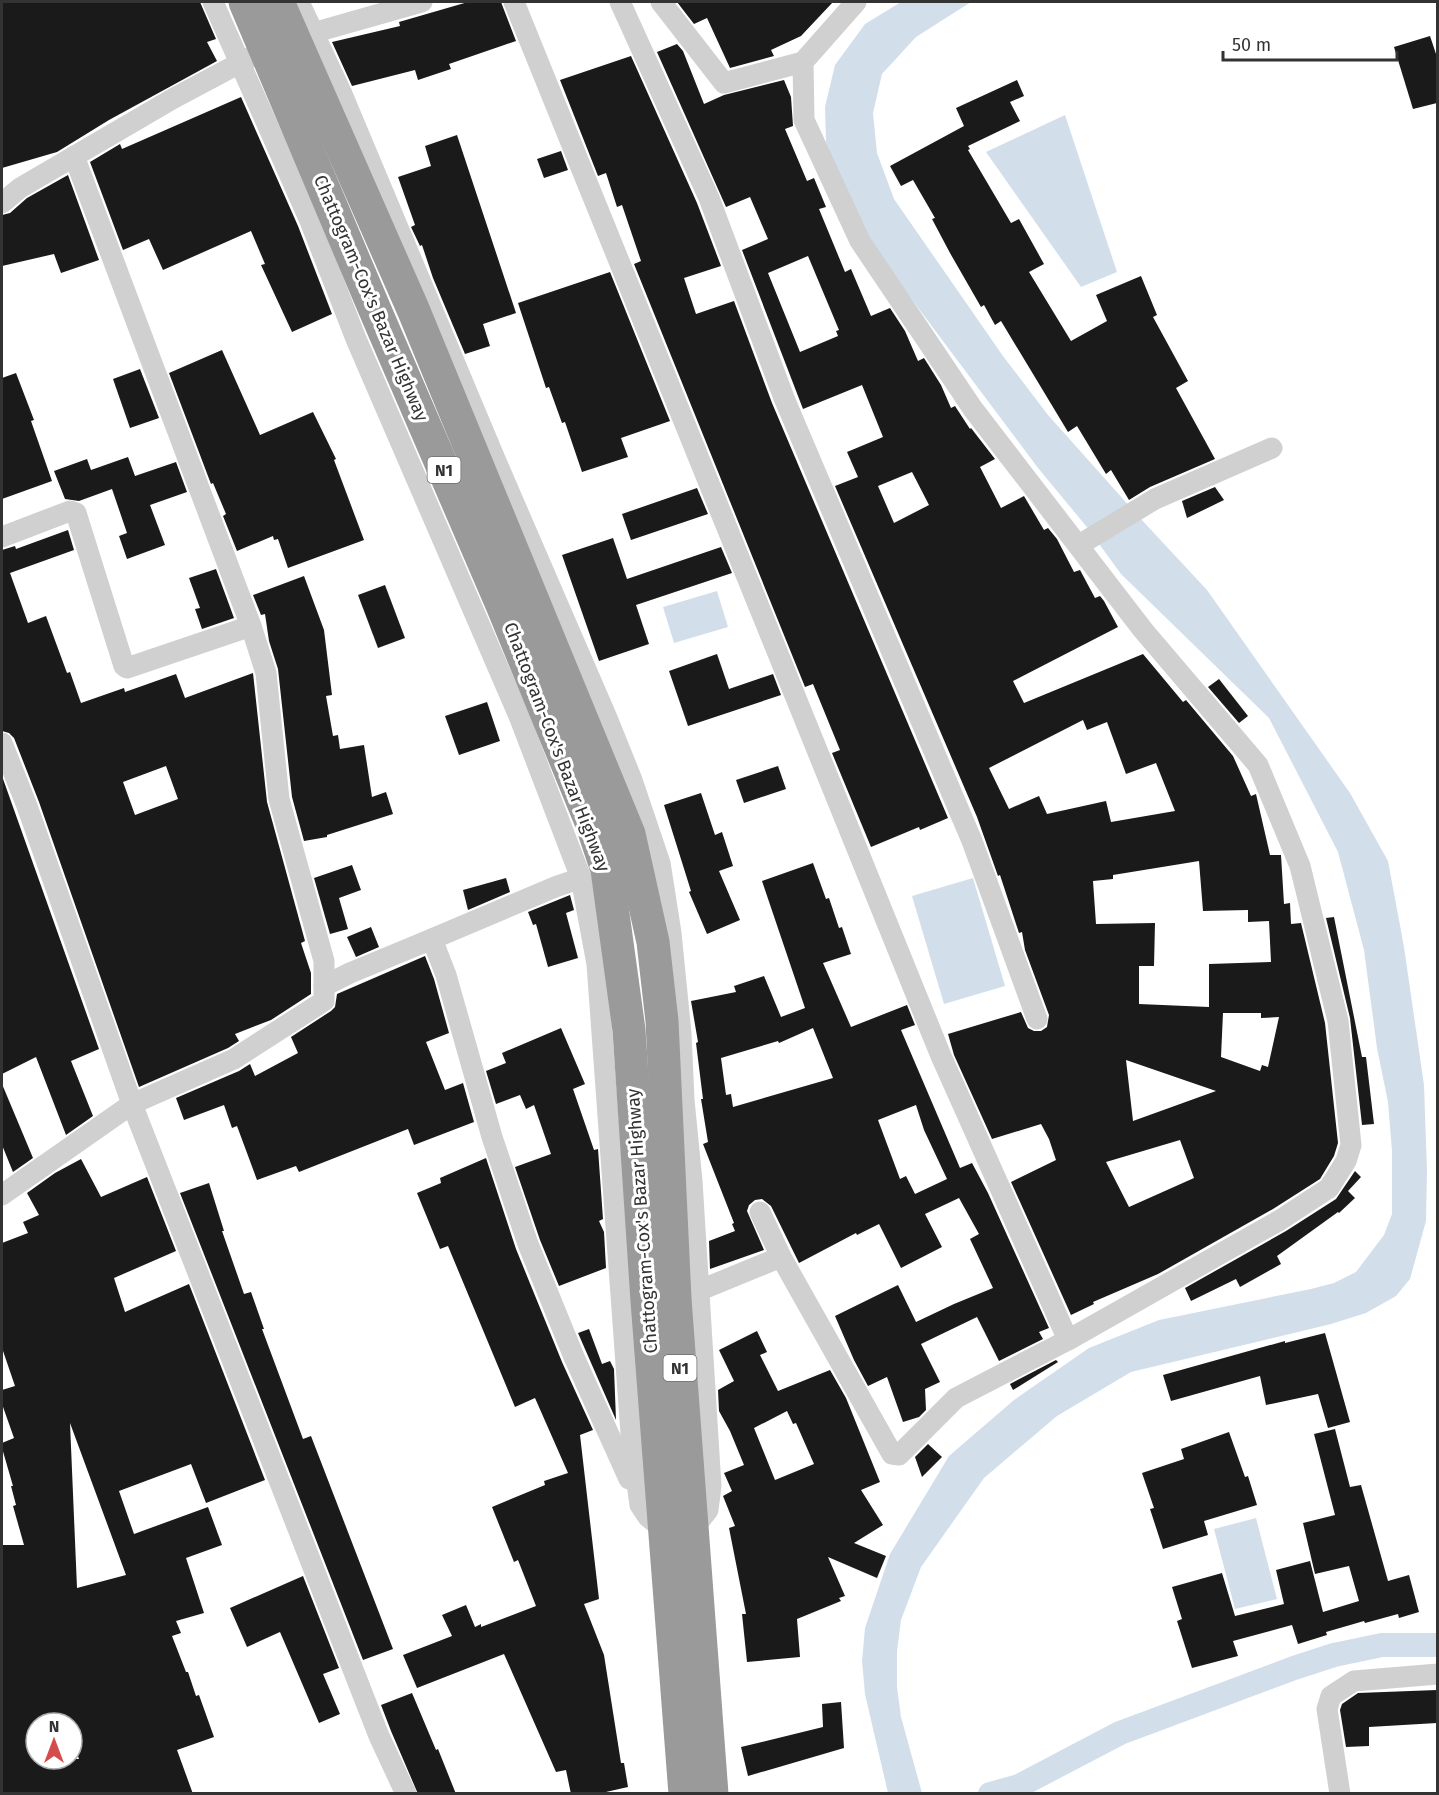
<svg xmlns="http://www.w3.org/2000/svg" width="1439" height="1795" viewBox="0 0 1439 1795" font-family="'Fira Sans',sans-serif">
<style>
.water{fill:#d2dfeb}
.lines{fill:none;stroke-linecap:round;stroke-linejoin:round}
.canal{stroke:#d2dfeb;stroke-width:24}
.building{fill:#1a1a1a;fill-rule:evenodd}
.street{stroke:#d0d0d0;stroke-width:21}
.highway{stroke:#9a9a9a;stroke-width:33}
.labels{text-anchor:middle;dominant-baseline:central;stroke-width:6;stroke-linejoin:round;paint-order:stroke}
.shield{fill:#fff;stroke:#707070;stroke-width:1.5}
.shield-label{font-size:16px;font-weight:bold;fill:#333}
.street-label{font-size:18px;fill:#333;stroke:#fff}
</style>
<rect width="100%" height="100%" fill="#fff"/>
<g class="water">
<path d="M901,2H971L916,37L882,74L873,113L877,153L894,199L1003,356L1048,415L1140,518L1207,590L1350,793L1388,861L1404,947L1424,1085L1427,1171L1426,1221L1410,1279L1396,1296L1366,1313L1331,1324L1131,1372L1057,1416L984,1478L921,1567L901,1620L897,1651V1687L901,1717L922,1793H888L865,1694L862,1661L865,1628L890,1554L949,1456L1014,1400L1089,1348L1159,1320L1311,1289L1334,1283L1356,1272L1384,1235L1392,1214V1151L1388,1102L1377,1048L1364,950L1338,852L1269,718L1121,574L1086,526L1038,468L889,269L855,214L836,174L826,142L825,107L835,65L865,24Z"/>
<path d="M1065,115L1117,272L1081,287L986,152Z"/>
<path d="M717,591L728,627L674,643L663,607Z"/>
<path d="M973,878L1005,986L944,1004L912,896Z"/>
<path d="M1256,1518L1277,1599L1235,1609L1214,1529Z"/>
</g>
<g class="lines">
<path class="canal" d="M990,1794L1019,1786L1120,1733L1294,1668L1334,1655L1382,1645H1438"/>
</g>
<g class="building">
<path d="M2,2H200L216,39L207,42L217,61L109,120L57,152L2,168Z"/>
<path d="M468,2H501L516,41L449,64L451,69L418,80L415,70L352,86L332,42L400,26L399,22Z"/>
<path d="M677,2H833L801,36L771,50L774,56L730,68L707,18L694,24Z"/>
<path d="M1430,36L1437,57V103L1413,109L1394,47Z"/>
<path d="M677,44L683,51L704,104L724,95L784,80L791,97L793,126L785,129L807,181L814,178L826,207L819,209L845,272L851,269L871,316L890,308L905,331L918,361L924,358L941,385L951,408L955,406L970,429L971,428L995,459L980,467L1001,508L1024,496L1044,530L1048,528L1057,539L1074,572L1080,570L1095,598L1100,596L1104,601L1118,627L1013,681L1024,703L1143,654L1183,702L1186,700L1233,756L1251,796L1256,794L1270,855H1281L1284,904L1290,903L1291,924L1301,923L1325,1023L1338,1143L1334,1156L1320,1179L1273,1209L1158,1274L1093,1302L1094,1304L1071,1315L1011,1182L1056,1160L1049,1139L1041,1124L992,1139L954,1055L948,1034L1021,1012L1028,1028L1034,1031H1041L1047,1027L1049,1015L1025,950L1022,932L1019,933L1000,875L998,876L977,817L835,486L858,477L847,452L883,437L862,385L803,409L742,250L768,239L750,197L726,207L657,52ZM808,256L839,330L836,331L838,336L800,352L768,273ZM912,472L929,505L894,523L878,486ZM1083,720L1087,730L1107,722L1126,774L1156,763L1175,811L1111,822L1106,801L1047,814L1039,796L1009,809L989,768ZM1199,861L1203,911L1248,910V922L1269,921L1271,962L1209,964V1007L1139,1004V966H1154L1155,923L1096,924L1093,881L1113,879V875ZM1223,1013H1261V1018L1279,1017L1268,1067L1262,1065L1260,1071L1221,1057ZM1126,1060L1216,1091L1133,1121ZM1180,1140L1194,1178L1129,1207L1106,1162Z"/>
<path d="M631,56L697,203L721,266L684,278L696,314L734,301L772,403L948,818L920,830L919,827L871,847L832,753L840,750L813,684L805,687L634,264L641,261L622,205L617,207L606,173L598,176L560,80Z"/>
<path d="M1017,80L1024,96L1010,102L1020,121L968,146L970,149L968,150L1011,223L1019,219L1044,264L1029,272L1071,341L1107,321L1096,295L1141,276L1157,315L1153,317L1188,381L1176,388L1215,459L1150,487L1129,500L1111,470L1106,474L1077,426L1068,432L1001,321L995,325L984,305L981,307L950,253L932,219L935,218L913,180L901,186L890,166L964,126L956,108Z"/>
<path d="M241,97L298,226L332,314L292,332L261,265L265,264L251,231L163,270L149,239L123,250L90,162L120,144L122,149Z"/>
<path d="M457,135L516,313L483,324L490,346L465,354L433,278L422,245L420,246L411,227L415,225L398,177L431,166L425,146Z"/>
<path d="M561,151L568,170L544,178L537,159Z"/>
<path d="M68,175L99,260L61,273L54,254L2,266V215L10,213L27,198Z"/>
<path d="M610,272L670,421L621,438L628,457L582,472L565,422L562,423L549,387L546,388L518,303Z"/>
<path d="M222,350L260,435L313,412L336,459L334,460L364,540L288,568L278,539L274,540L273,536L237,551L223,516L226,514L213,483L211,484L169,373Z"/>
<path d="M140,369L159,418L130,428L113,379Z"/>
<path d="M16,373L34,420L31,421L52,481L2,499V378Z"/>
<path d="M128,457L135,476L176,462L187,492L150,505L165,545L127,559L119,536L127,533L112,489L79,501L65,499L54,471L87,459L91,470Z"/>
<path d="M1215,487L1224,500L1187,518L1182,501Z"/>
<path d="M697,488L708,514L631,540L622,514Z"/>
<path d="M68,530L74,550L10,573L28,623L46,616L67,673L70,672L81,703L124,688L125,692L176,674L185,698L253,673L267,802L305,941L301,943L311,973V994L271,1020L235,1034L239,1041L228,1048L139,1087L39,802L14,738L9,733L2,731V550L15,546L16,549ZM166,766L178,799L135,815L123,782Z"/>
<path d="M613,538L627,579L721,547L732,573L636,605L649,644L599,661L562,555Z"/>
<path d="M216,569L234,618L202,629L195,609L200,608L189,578Z"/>
<path d="M304,576L324,630L332,695L326,696L333,736L338,735L340,749L364,745L372,797L386,792L393,814L327,835V837L304,841L292,797L278,669L269,641L265,614L261,615L253,595Z"/>
<path d="M385,585L405,638L378,648L358,595Z"/>
<path d="M717,654L729,689L773,674L781,695L688,726L669,671Z"/>
<path d="M1219,679L1248,716L1239,723L1208,687Z"/>
<path d="M487,702L500,741L459,755L445,716Z"/>
<path d="M778,766L786,789L744,803L736,780Z"/>
<path d="M2,776L99,1049L71,1061L93,1116L66,1135L36,1057L2,1074Z"/>
<path d="M701,793L715,835L722,832L733,866L719,871L740,920L707,934L689,892L691,891L664,805Z"/>
<path d="M813,863L826,899L829,898L839,928L842,927L851,954L823,963L851,1027L907,1005L915,1025L901,1030L960,1168L972,1163L988,1193L1049,1328L1039,1332L1043,1339L999,1361L977,1317L921,1344L940,1382L925,1389L926,1410L919,1417L903,1422L887,1377L868,1386L854,1360L835,1316L898,1285L916,1322L954,1304L993,1288L970,1239L979,1234L959,1198L925,1214L942,1247L901,1268L879,1224L857,1235L856,1233L799,1263L771,1206L762,1199L755,1200L749,1205L747,1211L764,1250L710,1269L709,1241L735,1231L732,1224L734,1223L703,1144L708,1142L701,1099H703L696,1043L698,1042L691,1001L736,992L734,986L764,976L781,1017L805,1008L762,881ZM813,1028L833,1078L733,1107L731,1094L726,1095L721,1058L778,1041L779,1043ZM916,1105L924,1130L947,1179L915,1194L906,1176L900,1179L878,1120Z"/>
<path d="M352,865L361,890L339,898L348,929L330,934L314,878Z"/>
<path d="M506,878L510,892L468,910L463,890Z"/>
<path d="M570,895L574,910L566,913L578,958L548,967L536,924L533,925L528,912Z"/>
<path d="M1334,917L1362,1057H1366L1374,1124L1362,1125L1350,1018L1326,918Z"/>
<path d="M371,927L379,947L356,957L347,937Z"/>
<path d="M425,956L434,979L449,1033L426,1042L445,1090L463,1083L474,1122L414,1145L408,1129L299,1172L296,1166L257,1180L237,1126L232,1128L224,1105L184,1120L176,1098L239,1071L250,1064L255,1076L298,1053L291,1037L331,1011L335,1007L337,994Z"/>
<path d="M561,1028L585,1084L573,1089L594,1150L598,1149L603,1219L599,1221L604,1232L606,1268L559,1286L540,1240L515,1167L551,1154L534,1105L526,1109L520,1095L496,1104L486,1071L506,1063L502,1053Z"/>
<path d="M2,1084L33,1158L13,1172L2,1145Z"/>
<path d="M486,1158L516,1249L562,1362L593,1430L580,1435L599,1599L584,1604L604,1655L621,1763H624L628,1787L597,1794H571L566,1770L556,1772L504,1654L417,1688L403,1655L452,1636L442,1615L466,1605L475,1627L481,1624V1627L536,1606L518,1560L514,1562L492,1507L545,1485L544,1481L568,1473L535,1398L515,1407L448,1246L440,1249L417,1193L441,1183L440,1178Z"/>
<path d="M81,1159L101,1197L147,1177L176,1251L114,1278L125,1312L189,1284L265,1480L206,1503L191,1464L119,1491L134,1534L208,1507L222,1545L186,1558L204,1613L176,1621L181,1633L172,1636L186,1672H188L196,1696L199,1695L214,1737L177,1750L193,1794H2V1545H24L13,1506L16,1505L11,1486H13L2,1448V1443L14,1438L2,1404V1390L15,1386L2,1348V1243L28,1233L23,1222L39,1215L27,1193L55,1173ZM70,1423L126,1575L77,1588ZM36,1723H72V1740L79,1759H36Z"/>
<path d="M1355,1171L1361,1177L1348,1191L1355,1198L1339,1213L1338,1212L1277,1256L1281,1264L1240,1287L1236,1279L1191,1301L1185,1288L1286,1231L1336,1199Z"/>
<path d="M209,1183L224,1231H222L244,1294L251,1292L264,1329H262L303,1439L311,1436L393,1649L363,1660L180,1193Z"/>
<path d="M589,1329L602,1364L610,1361L614,1369L616,1420L578,1333Z"/>
<path d="M757,1331L767,1352L760,1355L778,1391L830,1370L846,1398L880,1482L861,1490L883,1525L854,1543L886,1556L877,1578L828,1557L845,1596L839,1598L841,1601L797,1619L800,1657L747,1662L742,1614H746L729,1528L735,1526L723,1496L732,1491L724,1473L744,1465L730,1431L719,1411L718,1390L734,1381L719,1350ZM787,1411L793,1424L796,1423L814,1464L775,1480L754,1428Z"/>
<path d="M1325,1333L1350,1422L1328,1428L1318,1394L1266,1405L1260,1376L1171,1401L1163,1375L1285,1341V1343Z"/>
<path d="M1056,1360L1058,1362L1013,1390L1010,1384Z"/>
<path d="M1335,1429L1350,1487L1361,1485L1388,1581L1409,1575L1419,1612L1399,1618L1398,1614L1365,1623L1364,1621L1326,1632L1327,1635L1298,1644L1292,1625L1233,1641L1238,1656L1192,1668L1177,1621L1182,1619L1172,1587L1222,1573L1235,1616L1284,1604L1276,1570L1310,1561L1323,1612L1359,1601L1349,1566L1315,1574L1303,1523L1335,1515L1314,1434Z"/>
<path d="M1229,1432L1245,1477L1248,1476L1257,1505L1204,1521L1208,1535L1163,1549L1150,1509L1154,1508L1142,1473L1184,1459L1181,1449Z"/>
<path d="M928,1444L942,1457L922,1477L915,1457Z"/>
<path d="M303,1576L339,1668L323,1674L340,1714L319,1723L280,1632L247,1647L230,1608Z"/>
<path d="M1437,1690V1723L1369,1727V1746L1346,1747L1340,1710L1342,1704L1358,1693Z"/>
<path d="M412,1693L436,1750L438,1749L456,1794H418L391,1731L381,1705Z"/>
<path d="M841,1702L844,1748L748,1776L741,1747L823,1727L822,1704Z"/>
</g>
<g class="lines">
<g class="street">
<path d="M213,2L310,221L356,339L519,716L581,878L597,964L632,1447L640,1505L648,1517L665,1531L693,1529L708,1510L711,1486L692,1181L684,1100L681,1033L671,933L660,863L632,780L607,718L495,459L342,94L299,2"/>
<path d="M514,2L941,1056L1068,1340"/>
<path d="M620,2L709,198L784,398L972,841L1037,1019"/>
<path d="M661,2L724,83L803,62L856,2"/>
<path d="M309,34L422,2"/>
<path d="M74,156L251,626"/>
<path d="M2,203L20,188L174,98L253,56"/>
<path d="M2,537L70,511L76,513L124,666L127,668L251,626L266,673L279,799L324,961V1001L234,1059L132,1104L2,1195"/>
<path d="M1079,545L1155,499L1272,448"/>
<path d="M2,743L27,806L132,1104L379,1736L406,1794"/>
<path d="M432,939L555,887L581,878"/>
<path d="M324,986L350,973L432,939L446,975L492,1137L528,1244L574,1357L629,1479"/>
<path d="M760,1212L781,1257L892,1454L899,1455L956,1398L1068,1340L1280,1220L1329,1188L1346,1161L1351,1145L1338,1021L1300,866L1258,765L1143,630L973,409L860,241L804,120L803,62"/>
<path d="M698,1291L781,1257"/>
<path d="M1340,1794L1327,1709L1331,1696L1354,1681L1438,1674"/>
</g>
<g class="highway">
<path d="M245,2L375,310L502,605L591,822L607,870L629,1030L647,1301L685,1794"/>
<path d="M278,2L413,309L629,834L653,942L662,1021L675,1299L712,1794"/>
</g>
</g>
<g class="labels">
<g class="shield">
<rect x="427.5" y="457" width="33" height="26" rx="4.5"/>
<rect x="663.5" y="1355" width="33" height="26" rx="4.5"/>
</g>
<g class="shield-label">
<text x="444" y="470">N1</text>
<text x="680" y="1368">N1</text>
</g>
<g class="street-label">
<text transform="translate(371 298) rotate(67)">Chattogram-Cox's Bazar Highway</text>
<text transform="translate(557 747) rotate(69)">Chattogram-Cox's Bazar Highway</text>
<text transform="translate(642 1221) rotate(-94)">Chattogram-Cox's Bazar Highway</text>
</g>
</g>
<rect width="1439" height="1795" fill="none" stroke="#333333" stroke-width="6"/>
<g transform="translate(54 1741)"><circle r="28" fill="#ffffff" stroke="#adadad" stroke-width="1.5"/>
<path d="M0-4.5L10 22L0 15L-10 22Z" fill="#d44c4b"/>
<text y="-9" font-size="16" font-weight="bold" text-anchor="middle" fill="#333333">N</text>
</g>
<path d="M1223 51v9h174v-9" fill="none" stroke="#333333" stroke-width="3"/>
<text x="1232" y="51" font-size="18" fill="#333333" stroke="#ffffff" stroke-width="4.5" paint-order="stroke">50 m</text>
</svg>
